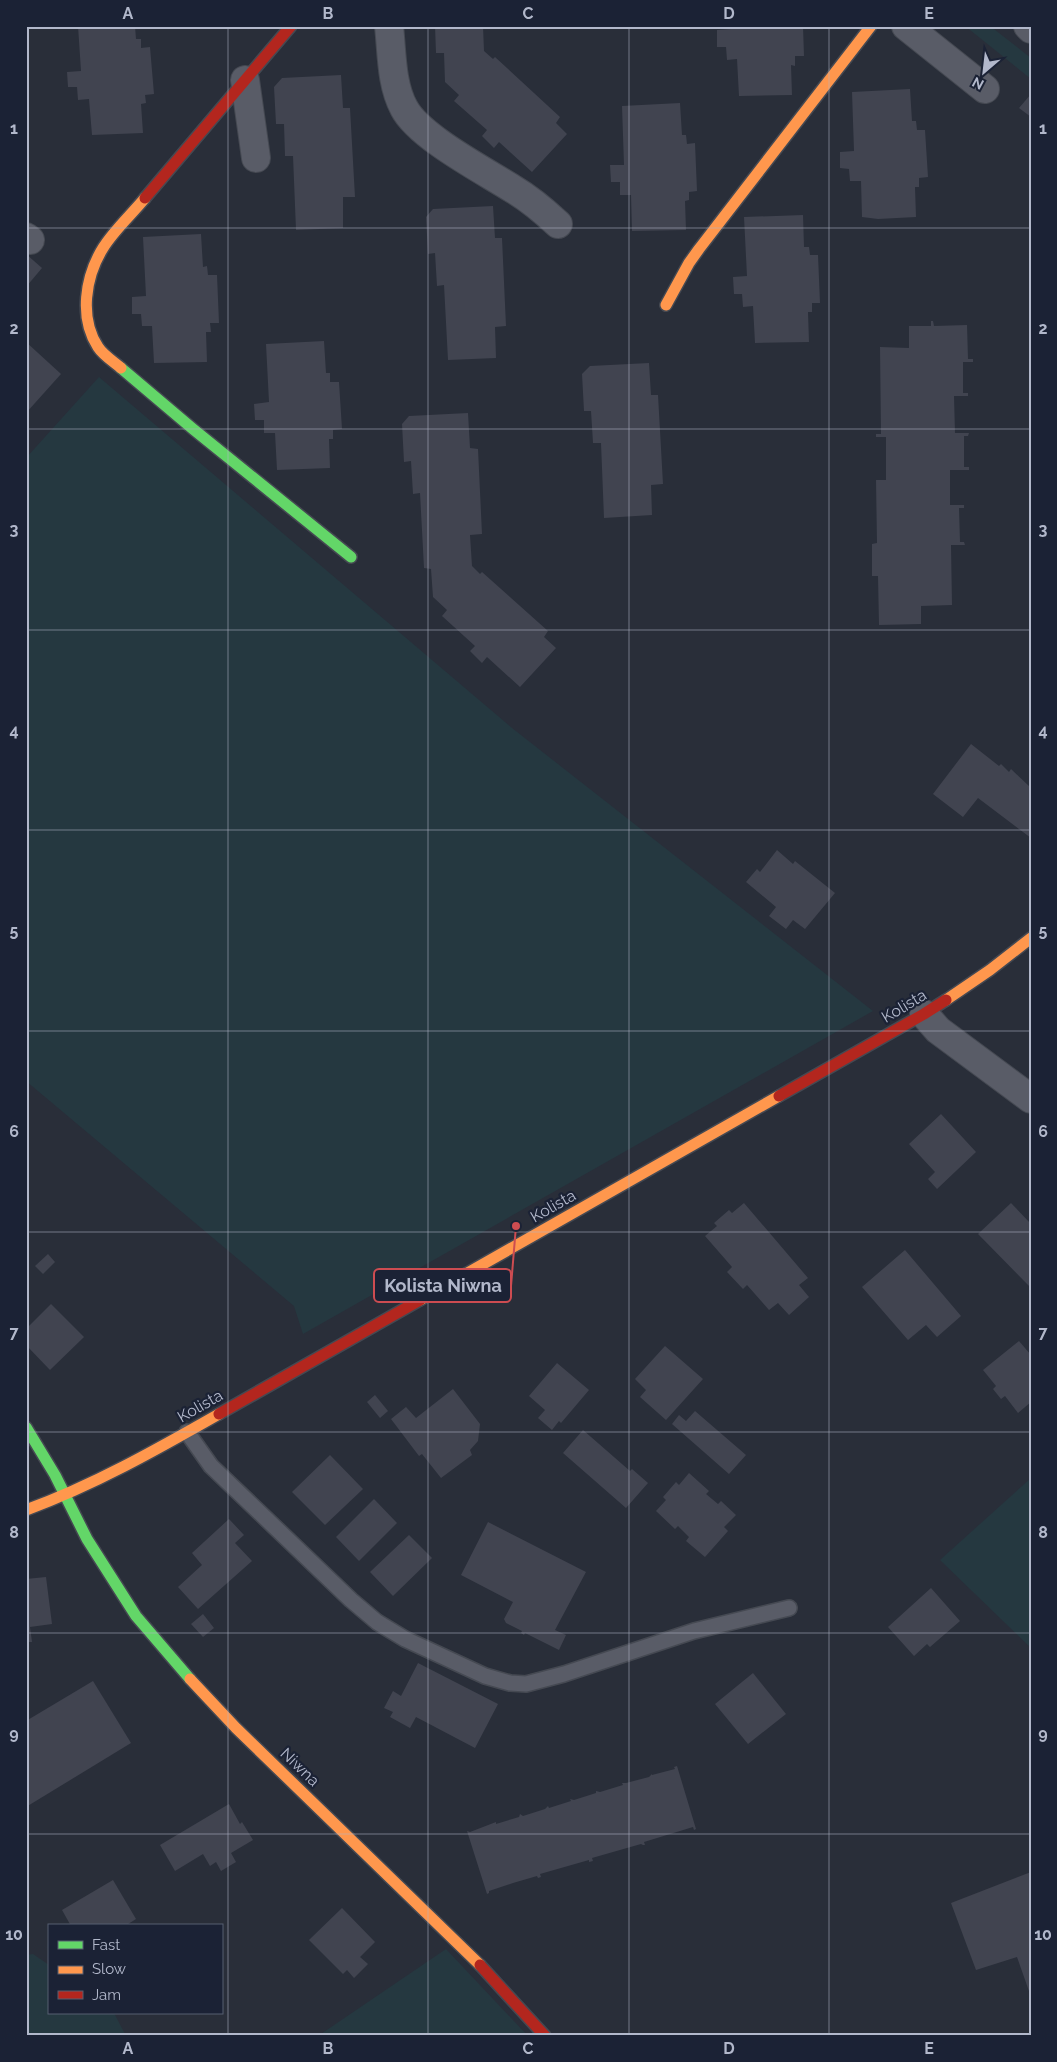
<svg xmlns="http://www.w3.org/2000/svg" width="1057" height="2062" viewBox="0 0 1057 2062" font-family="Raleway,sans-serif">
<style>
.green{fill:#253840}
.building{fill:#414450}
.lines{fill:none;stroke-linecap:round;stroke-linejoin:round}
.lane-casing{stroke:#454952;stroke-width:18}
.street-casing{stroke:#454952;stroke-width:30}
.fast-casing{stroke:#454952;stroke-width:14}
.slow-casing{stroke:#454952;stroke-width:14}
.jam-casing{stroke:#454952;stroke-width:14}
.lane{stroke:#595c67;stroke-width:15}
.street{stroke:#595c67;stroke-width:28}
.fast{stroke:#63d668;stroke-width:11}
.slow{stroke:#ff974d;stroke-width:11}
.jam{stroke:#b3261e;stroke-width:11}
.grid{fill:none;stroke:#b2b8cb;stroke-width:1;stroke-opacity:0.55}
.labels{text-anchor:middle;dominant-baseline:central;stroke-width:4.5;stroke-linejoin:round;paint-order:stroke}
.street-label{font-size:16px;fill:#b2b8cb;stroke:#1b2235}
.leader{fill:none;stroke:#cd4c51;stroke-width:2}
.callout-dot{fill:#cd4c51;stroke:#1b2235;stroke-width:2}
.callout{fill:#1b2235;stroke:#cd4c51;stroke-width:2}
.callout-label{font-size:18px;text-anchor:middle;font-weight:bold;fill:#b2b8cb}
.neatline{fill:none;stroke:#b2b8cb;stroke-width:2}
.grid-label{font-size:16px;text-anchor:middle;font-weight:bold;fill:#b2b8cb}
</style>
<rect width="100%" height="100%" fill="#292e39"/>
<g class="green">
<path d="M965,26H990L1031,58V79Z"/>
<path d="M99,377L512,728L873,1011L303,1334L294,1306L26,1081V458Z"/>
<path d="M1031,1478V1648L940,1560Z"/>
<path d="M446,1949L528,2036H318Z"/>
<path d="M33,1954L49,1965V2013H114L126,2036H26V1955Z"/>
</g>
<g class="building">
<path d="M78,26H135L136,39H141V48L150,47L154,94L145,95L146,103L141,104L143,133L92,135L89,99L78,100L77,87H68L67,72L81,71Z"/>
<path d="M435,26H483L484,51L493,59L495,57L560,117L556,123L567,134L532,172L499,142L494,148L482,136L487,130L454,101L459,95L445,82L444,53H436Z"/>
<path d="M731,26H803L804,56H795V66L791,65L792,95L739,96L737,59L727,60L726,47H717V30L731,29Z"/>
<path d="M341,75L343,108H350L355,197H343V228L296,230L293,156H285L284,124H276L274,87L282,78Z"/>
<path d="M910,89L912,121H916L917,130H925L928,177L919,178V187H915L916,217L878,219L862,217L861,181H850L849,169L840,168V152L854,151L852,92Z"/>
<path d="M1031,94V117L1019,108Z"/>
<path d="M680,103L682,135H686L687,144L695,143L697,191L689,192V200L685,201L686,230L632,231L631,195H620V182H611L610,165H624L622,106Z"/>
<path d="M493,206L495,238H502L506,326L495,327L496,358L448,360L444,285L437,286L435,253L428,254L426,217L433,209Z"/>
<path d="M803,215L804,247H809L810,255H818L820,303H812V312H808L809,342L755,343L753,306L743,307L742,294H734L733,277L747,276L744,217Z"/>
<path d="M201,234L203,267L207,266L208,275H217L219,323H210L211,332H206L207,362L154,363L152,326H142L141,314H132V297L146,296L143,237Z"/>
<path d="M26,254L42,268L26,287Z"/>
<path d="M931,321H933L934,326L967,325L968,359H973V362H963V393H968V396H954L955,433H969L968,436H964V467H969V470H950V505H964V508H959L960,542H964L965,545H951L952,605L921,606V624L879,625L878,576H872V544L877,543L876,480H886V437H876V434H881L880,347L909,348V326H931Z"/>
<path d="M324,341L326,373H330V382H339L342,429L333,430V439H329L330,468L277,470L275,433H264V420H255L254,404L269,402L266,344Z"/>
<path d="M26,342L61,374L26,413Z"/>
<path d="M649,363L651,395H658L663,484L651,485L652,515L604,518L601,443H593L591,411H584L582,374L590,366Z"/>
<path d="M468,413L470,448L478,449L482,534L470,535L472,566L480,574L482,572L548,631L544,637L556,648L520,687L487,657L482,663L470,651L475,646L442,616L447,610L433,597L431,569L424,568L420,493L413,494L411,461L404,462L402,424L409,416Z"/>
<path d="M971,744L999,766L1001,764L1009,772L1011,769L1030,787L1031,838L978,798L963,817L933,794Z"/>
<path d="M777,850L793,864L795,861L835,893L805,929L793,920L786,929L769,916L776,907L746,882L757,869L760,872Z"/>
<path d="M941,1114L976,1152L937,1189L928,1179L935,1172L909,1144Z"/>
<path d="M744,1203L808,1278L799,1285L809,1297L789,1315L778,1303L769,1310L747,1285L743,1289L727,1272L732,1267L705,1236L717,1226L714,1223L729,1210L732,1213Z"/>
<path d="M1011,1203L1031,1224V1288L978,1234Z"/>
<path d="M905,1250L961,1316L937,1337L926,1325L908,1340L862,1287Z"/>
<path d="M48,1254L55,1262L43,1274L35,1266Z"/>
<path d="M51,1304L84,1337L50,1370L26,1345V1329Z"/>
<path d="M1019,1341L1031,1355V1402L1018,1413L1005,1396L1001,1399L993,1389L996,1386L983,1370Z"/>
<path d="M665,1346L703,1379L666,1420L640,1397L646,1390L635,1379Z"/>
<path d="M557,1363L589,1390L561,1423L559,1421L552,1430L538,1418L545,1410L529,1396Z"/>
<path d="M453,1389L480,1424L478,1441L470,1450L472,1455L441,1478L422,1454L419,1456L391,1419L406,1407L416,1418Z"/>
<path d="M375,1395L388,1411L380,1418L367,1402Z"/>
<path d="M695,1411L746,1455L729,1474L672,1424L679,1415L686,1421Z"/>
<path d="M583,1430L630,1471L632,1469L648,1483L626,1508L563,1453Z"/>
<path d="M330,1455L363,1489L325,1525L292,1492Z"/>
<path d="M689,1473L709,1491L706,1494L718,1504L721,1501L736,1515L724,1527L728,1531L705,1557L686,1541L689,1537L678,1526L675,1529L656,1511L666,1500L663,1497L676,1482L679,1485Z"/>
<path d="M374,1499L397,1523L359,1561L336,1537Z"/>
<path d="M229,1519L244,1535L235,1543L252,1561L198,1609L178,1587L202,1565L192,1553Z"/>
<path d="M488,1522L586,1572L555,1630L566,1635L559,1650L525,1633L524,1635L521,1633L522,1631L506,1623L504,1619L513,1602L461,1575Z"/>
<path d="M409,1535L432,1558L393,1596L370,1572Z"/>
<path d="M46,1577L52,1624L30,1627L32,1642H26V1579Z"/>
<path d="M931,1588L960,1621L930,1647L927,1644L914,1656L888,1627Z"/>
<path d="M203,1614L214,1628L203,1637L191,1624Z"/>
<path d="M418,1663L498,1704L475,1748L416,1717L410,1728L390,1717L393,1712L384,1708L393,1691L401,1696Z"/>
<path d="M753,1673L786,1714L748,1744L715,1704Z"/>
<path d="M93,1681L131,1743L26,1807V1721Z"/>
<path d="M677,1766L696,1829L694,1830L693,1827L644,1842L645,1845H643L641,1844L592,1858L593,1861L589,1862V1860L540,1874L541,1877L538,1878L537,1876L513,1883L489,1891V1893L487,1894L467,1831L470,1832L496,1822V1824L519,1817L520,1814L523,1816L545,1809L548,1806L549,1808L571,1801L570,1799L574,1800L596,1793V1791L600,1792L623,1785L622,1783H626L649,1777L652,1774V1775L675,1769L674,1767Z"/>
<path d="M229,1804L240,1824L242,1822L253,1840L231,1853L236,1862L221,1871L216,1862L210,1866L203,1854L175,1871L160,1845Z"/>
<path d="M1031,1872V1994H1030L1017,1957L976,1970L951,1903Z"/>
<path d="M113,1880L136,1919L125,1926H71L62,1910Z"/>
<path d="M342,1908L375,1942L360,1957L368,1964L354,1978L347,1970L343,1974L309,1940Z"/>
</g>
<g class="lines">
<g class="lane-casing">
<path id="lane" d="M187,1432L211,1466L351,1600L377,1622L405,1639L485,1676L510,1683L526,1684L564,1674L694,1631L789,1608"/>
</g>
<g class="street-casing">
<g id="street">
<path d="M389,26C392,53 391,84 404,108C419,137 485,171 513,189C530,199 544,211 558,224"/>
<path d="M906,26L985,89"/>
<path d="M1028,26L1031,29"/>
<path d="M245,80L256,158"/>
<path d="M26,237L30,240"/>
<path d="M924,1014L938,1030L1031,1099"/>
</g>
</g>
<g class="fast-casing">
<g id="fast">
<path d="M121,368L193,429L351,557"/>
<path d="M26,1427L55,1475L87,1539L136,1616L190,1679"/>
</g>
</g>
<g class="slow-casing">
<g id="slow">
<path d="M666,305L689,263L699,249L871,26"/>
<path d="M121,368C114,362 103,355 98,347C79,318 85,277 103,248C114,230 132,214 145,198"/>
<path d="M946,1000L990,970L1031,938"/>
<path d="M420,1300L779,1096"/>
<path d="M26,1510C94,1485 156,1450 219,1414"/>
<path d="M190,1679L236,1728L480,1965"/>
</g>
</g>
<g class="jam-casing">
<g id="jam">
<path d="M145,198L291,26"/>
<path d="M779,1096L924,1014L946,1000"/>
<path d="M219,1414L420,1300"/>
<path d="M480,1965L545,2036"/>
</g>
</g>
<use href="#lane" class="lane"/>
<use href="#street" class="street"/>
<use href="#fast" class="fast"/>
<use href="#slow" class="slow"/>
<use href="#jam" class="jam"/>
</g>
<path class="grid" d="M228,26V2036M428,26V2036M629,26V2036M829,26V2036M26,228H1031M26,429H1031M26,630H1031M26,830H1031M26,1031H1031M26,1232H1031M26,1432H1031M26,1633H1031M26,1834H1031"/>
<g class="labels">
<g class="street-label">
<text transform="translate(904 1006) rotate(-31)">Kolista</text>
<text transform="translate(553 1206) rotate(-30)">Kolista</text>
<text transform="translate(200 1406) rotate(-30)">Kolista</text>
<text transform="translate(300 1767) rotate(44)">Niwna</text>
</g>
</g>
<path class="leader" d="M516 1226L511 1286"/>
<circle class="callout-dot" cx="516" cy="1226" r="5"/>
<rect class="callout" x="374" y="1269" width="137" height="33" rx="5"/>
<g class="callout-label">
<text x="443" y="1292">Kolista Niwna</text>
</g>
<rect width="1057" height="2062" fill="none" stroke="#1b2235" stroke-width="55"/>
<rect x="48" y="1924" width="175" height="90" fill="#1b2235" stroke="#575e71"/>
<rect x="58" y="1941" width="25" height="8" fill="#63d668" stroke="#575e71"/>
<text x="92" y="1950" font-size="15" fill="#b2b8cb">Fast</text>
<rect x="58" y="1966" width="25" height="8" fill="#ff974d" stroke="#575e71"/>
<text x="92" y="1974" font-size="15" fill="#b2b8cb">Slow</text>
<rect x="58" y="1991" width="25" height="8" fill="#b3261e" stroke="#575e71"/>
<text x="92" y="2000" font-size="15" fill="#b2b8cb">Jam</text>
<g transform="translate(984 72) rotate(208)" stroke="#1b2235" stroke-width="4" paint-order="stroke">
<path d="M0-4L9 19L0 12L-9 19Z" fill="#b2b8cb"/>
<text y="-8" font-size="14" font-weight="bold" text-anchor="middle" fill="#b2b8cb">N</text>
</g>
<rect x="28" y="28" width="1002" height="2006" class="neatline"/>
<g class="grid-label">
<text x="128" y="19">A</text>
<text x="328" y="19">B</text>
<text x="528" y="19">C</text>
<text x="729" y="19">D</text>
<text x="929" y="19">E</text>
<text x="14" y="134">1</text>
<text x="1043" y="134">1</text>
<text x="14" y="334">2</text>
<text x="1043" y="334">2</text>
<text x="14" y="535">3</text>
<text x="1043" y="535">3</text>
<text x="14" y="736">4</text>
<text x="1043" y="736">4</text>
<text x="14" y="936">5</text>
<text x="1043" y="936">5</text>
<text x="14" y="1137">6</text>
<text x="1043" y="1137">6</text>
<text x="14" y="1338">7</text>
<text x="1043" y="1338">7</text>
<text x="14" y="1538">8</text>
<text x="1043" y="1538">8</text>
<text x="14" y="1739">9</text>
<text x="1043" y="1739">9</text>
<text x="14" y="1940">10</text>
<text x="1043" y="1940">10</text>
<text x="128" y="2054">A</text>
<text x="328" y="2054">B</text>
<text x="528" y="2054">C</text>
<text x="729" y="2054">D</text>
<text x="929" y="2054">E</text>
</g>
</svg>
